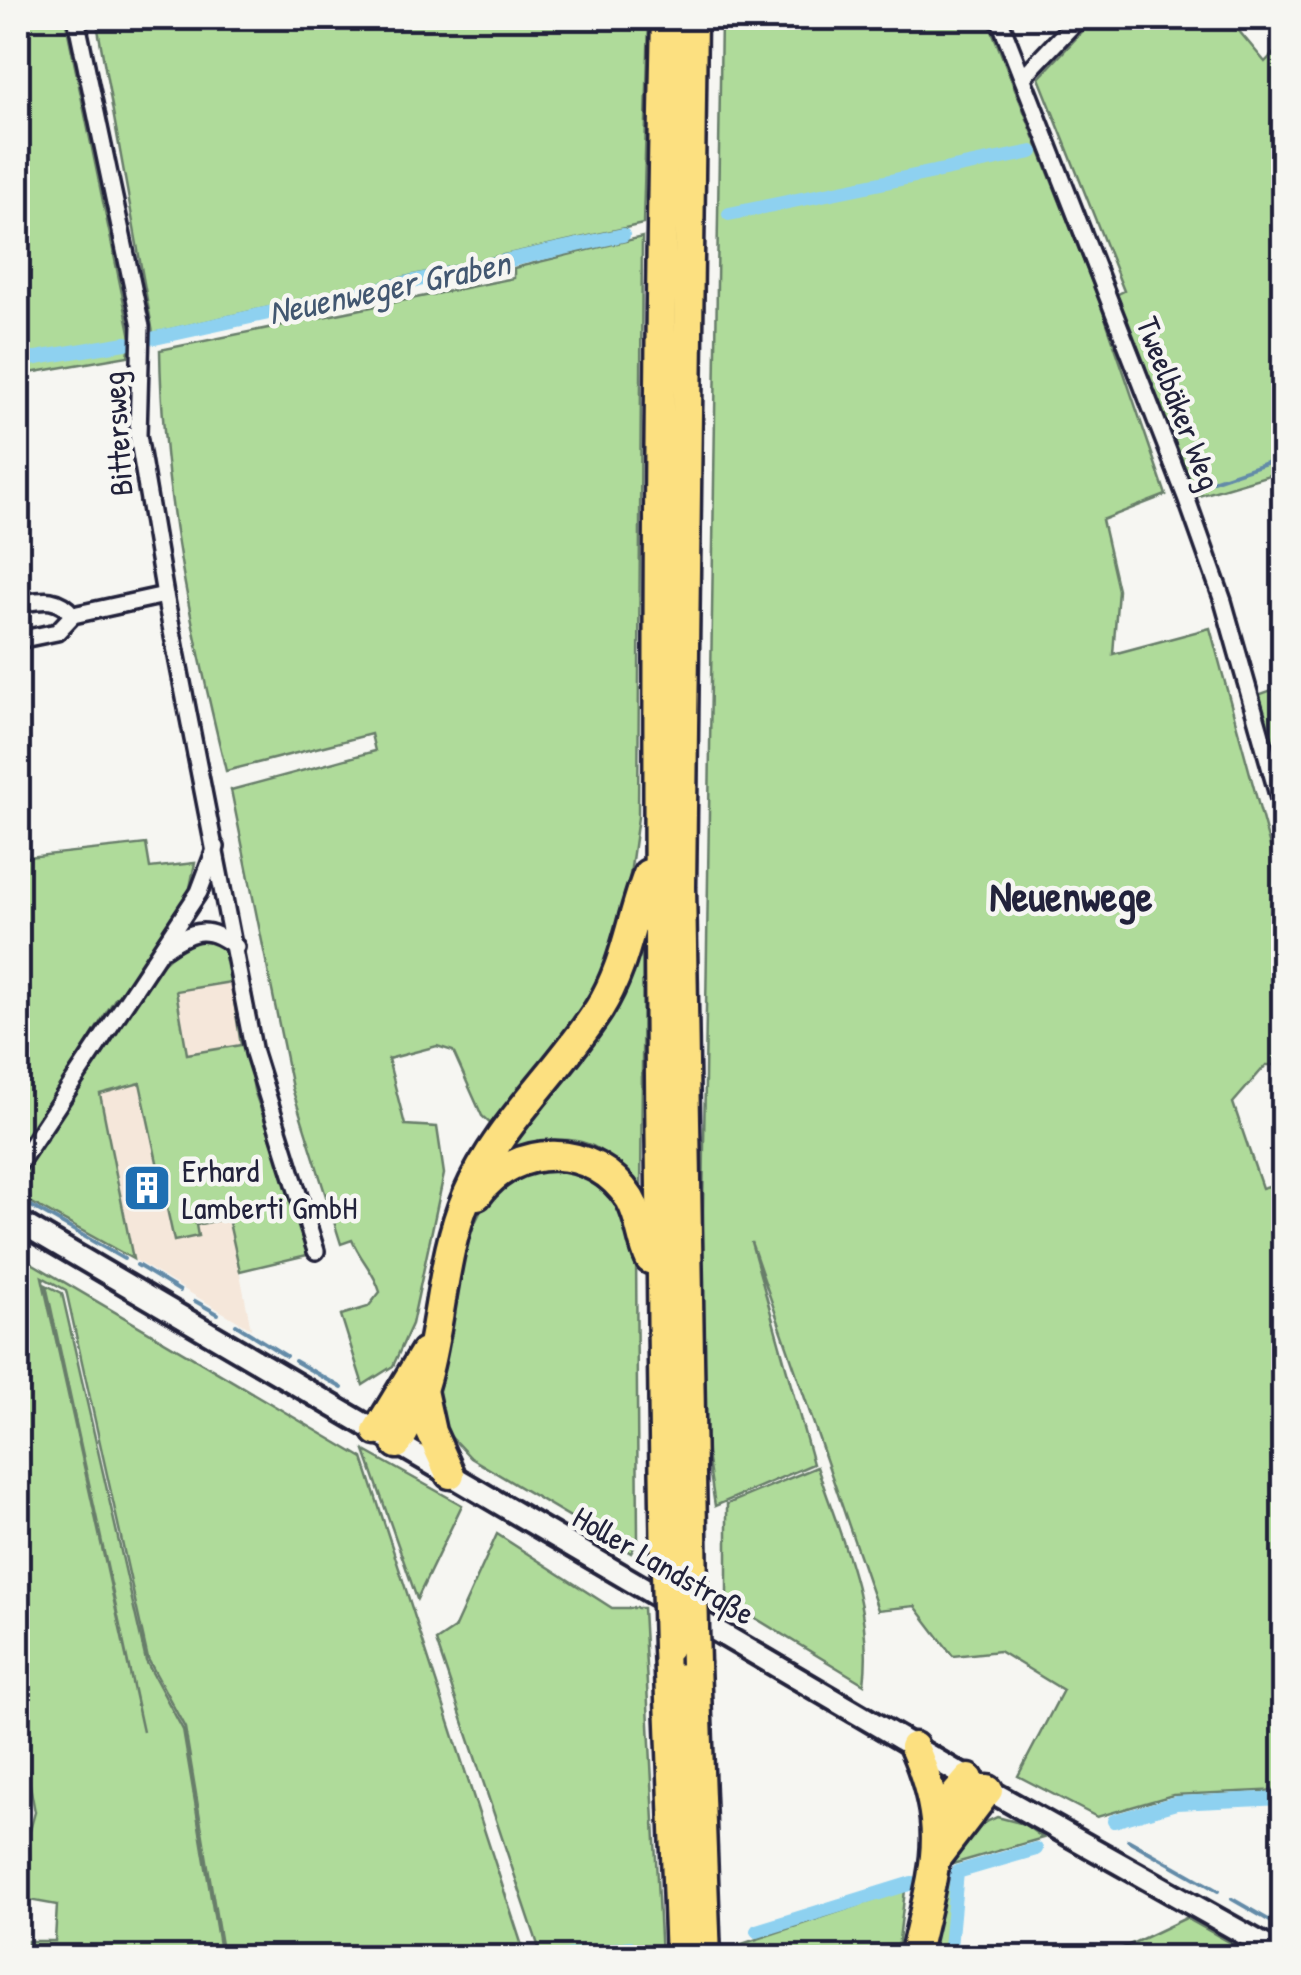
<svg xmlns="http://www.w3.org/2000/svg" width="1301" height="1975" viewBox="0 0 1301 1975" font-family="'Patrick Hand',sans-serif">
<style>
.built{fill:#f5e7da}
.green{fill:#afdb9a;stroke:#687e6a;stroke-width:2.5;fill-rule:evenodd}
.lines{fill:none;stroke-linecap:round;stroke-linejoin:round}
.stream{stroke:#638ba8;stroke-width:4}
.canal{stroke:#8ed1f0;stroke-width:14}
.minor-casing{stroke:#22223b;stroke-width:22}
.secondary-casing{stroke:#22223b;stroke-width:28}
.motorway-casing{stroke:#22223b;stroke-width:35}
.minor{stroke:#f6f6f2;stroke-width:15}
.secondary{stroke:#f6f6f2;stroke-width:20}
.motorway{stroke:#fce080;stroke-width:28}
.motorway-bridge-casing{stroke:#22223b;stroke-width:35;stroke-linecap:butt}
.motorway-bridge{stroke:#fce080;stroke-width:28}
.labels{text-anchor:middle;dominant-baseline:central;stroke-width:9;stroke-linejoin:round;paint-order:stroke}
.street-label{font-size:32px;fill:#22223b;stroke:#f6f6f2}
.poi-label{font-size:32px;fill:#22223b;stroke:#f6f6f2;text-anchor:start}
.water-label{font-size:35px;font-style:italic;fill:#425771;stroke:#f6f6f2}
.district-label{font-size:42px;font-weight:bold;fill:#22223b;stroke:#f6f6f2}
</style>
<rect width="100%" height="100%" fill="#f6f6f2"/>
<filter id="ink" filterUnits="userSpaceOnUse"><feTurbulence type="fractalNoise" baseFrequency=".01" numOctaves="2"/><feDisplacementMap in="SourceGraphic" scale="20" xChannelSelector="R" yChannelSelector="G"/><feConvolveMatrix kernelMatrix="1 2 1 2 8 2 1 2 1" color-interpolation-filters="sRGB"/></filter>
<g filter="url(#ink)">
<g class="built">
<path d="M231,982L241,1045L186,1054L176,991Z"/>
<path d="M141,1082L195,1225L229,1218L251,1329L133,1259L100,1093Z"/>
</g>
<g class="green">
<path d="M18,18H65L131,337L128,356L18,375Z"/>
<path d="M96,18H649L643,224L153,333Z"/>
<path d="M721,18H987L1099,300L1166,495L1102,520L1118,590L1113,654L1210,628L1283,894V1065H1266L1233,1103L1262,1188L1283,1182V1790L1173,1795L1097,1817L1018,1776L1063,1690L999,1651L953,1656L915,1606L878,1610L751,1242L813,1464L715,1506L700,1408Z"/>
<path d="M1095,18H1228L1265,62L1283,44V471L1192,498L1116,295L1124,291L1039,78Z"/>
<path d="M642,237L638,817L620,947L573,1028L495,1128L482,1116L453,1051L437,1046L388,1059L405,1125L437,1127L444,1174L412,1324L393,1366L363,1385L341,1315L368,1307L380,1292C374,1271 361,1261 352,1240L341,1244L292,1088L231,790L375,751L371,734L226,771C192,632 162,493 160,350L514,278V268Z"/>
<path d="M1283,686V790L1258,695Z"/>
<path d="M146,844L150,868L195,863L189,893L122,995L116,997L18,1153V858Z"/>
<path d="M643,931L641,1199C630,1185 620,1167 606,1155C575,1127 524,1143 493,1160Z"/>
<path d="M192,937L216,939L230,949L254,1090L311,1254L240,1271L228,1218L196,1225L198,1236L174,1241L140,1083L100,1094L133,1259L18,1195V1180L158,968ZM231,982L241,1045L187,1054L176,991Z"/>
<path d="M555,1168C607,1185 619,1199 636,1250L638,1540L631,1553L471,1458L436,1421L432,1399C443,1351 459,1229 491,1197C509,1179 531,1174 555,1168Z"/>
<path d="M18,1255L363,1458L525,1955L223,1957L185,1728L148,1659L66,1290L42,1277L143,1732L46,1285L62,1293L146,1661L183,1730L221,1957H28V1941H55L57,1905L18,1898L19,1871L35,1812L18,1720Z"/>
<path d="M365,1451L462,1505L417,1599Z"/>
<path d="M817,1467C841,1538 874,1608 864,1684L727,1601V1504Z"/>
<path d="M497,1534L612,1608H643L661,1957H542L436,1641L454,1629Z"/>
<path d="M997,1817L1024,1824L1043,1838L949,1865L977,1826Z"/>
<path d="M955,1879L945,1957L927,1958L943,1881Z"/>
<path d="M905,1890L897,1957H733V1947Z"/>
<path d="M1186,1918L1256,1957H1104Z"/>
</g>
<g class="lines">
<g class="stream">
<path d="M1195,487L1284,457"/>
<path d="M19,1199L124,1259"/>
<path d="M137,1265L180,1291"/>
<path d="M195,1301L218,1314"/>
<path d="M236,1325L286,1356"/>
<path d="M295,1361L342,1388"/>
<path d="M1128,1840L1218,1891"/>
<path d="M1232,1899L1284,1929"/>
<path d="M630,1947V1958"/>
</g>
<g class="canal">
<path d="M729,214L1032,152"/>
<path d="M155,338L623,235"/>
<path d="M18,361L126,343"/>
<path d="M1114,1821L1176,1803L1284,1798"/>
<path d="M757,1931L912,1883"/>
<path d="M553,1958L630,1947"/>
<path d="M949,1958L957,1872L1036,1849"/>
</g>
<g class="minor-casing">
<g id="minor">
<path d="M76,18L141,326L138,435L165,595L254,1053L316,1251"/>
<path d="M999,18L1186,497L1223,601L1284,816"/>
<path d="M1024,76L1079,18"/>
<path d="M18,604C42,600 56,595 73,615"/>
<path d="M18,640L57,632L73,615L165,595"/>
<path d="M166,948C194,929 208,925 236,947"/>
<path d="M18,1165L199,892L216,847"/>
</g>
</g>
<g class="secondary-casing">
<path id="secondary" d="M18,1221L969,1779L1284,1956"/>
</g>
<g class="motorway-casing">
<g id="motorway">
<path d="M692,18L681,887L693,1591"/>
<path d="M477,1195C515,1142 594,1142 630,1199C641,1218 641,1240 650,1259"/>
<path d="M423,1395L431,1432L450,1474"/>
<path d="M377,1431L425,1352"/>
<path d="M397,1444C445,1371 433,1275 467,1196C497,1126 558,1073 599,1009C626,966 630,920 648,874"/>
<path d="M666,1572C658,1053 654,536 666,18"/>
<path d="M668,1647L680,1958"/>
<path d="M695,1664L706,1958"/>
<path d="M914,1747C952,1834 933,1870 914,1958"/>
<path d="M938,1828L950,1801L969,1779"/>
<path d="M936,1858L988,1790"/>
</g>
</g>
<use href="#minor" class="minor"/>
<use href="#secondary" class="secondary"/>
<use href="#motorway" class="motorway"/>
<g class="motorway-bridge-casing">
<g id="motorway-bridge">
<path d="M666,1572L668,1647"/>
<path d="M693,1591L695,1664"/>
</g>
</g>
<use href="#motorway-bridge" class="motorway-bridge"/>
</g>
</g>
<defs>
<g id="building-square" transform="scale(2.5)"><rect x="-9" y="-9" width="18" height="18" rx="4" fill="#1f6fb2" stroke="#f6f6f2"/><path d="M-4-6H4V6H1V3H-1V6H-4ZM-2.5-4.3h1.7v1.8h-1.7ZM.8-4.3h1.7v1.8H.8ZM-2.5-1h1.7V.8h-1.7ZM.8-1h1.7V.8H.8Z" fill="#fff"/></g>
</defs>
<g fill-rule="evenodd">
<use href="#building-square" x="147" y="1188"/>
</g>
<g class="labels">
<g class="street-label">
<text transform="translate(1179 403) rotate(69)">Tweelbäker Weg</text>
<text transform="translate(117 434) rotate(-94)">Bittersweg</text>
<text transform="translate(664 1565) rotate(30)">Holler Landstraße</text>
</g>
<g class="poi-label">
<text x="182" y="1170">Erhard<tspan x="182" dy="37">Lamberti GmbH</tspan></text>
</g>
<g class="water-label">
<text transform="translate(389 287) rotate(-12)">Neuenweger Graben</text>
</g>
<g class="district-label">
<text x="1071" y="895">Neuenwege</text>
</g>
</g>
<rect width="1301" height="1975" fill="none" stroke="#f6f6f2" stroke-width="60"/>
<rect x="30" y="30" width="1241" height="1915" fill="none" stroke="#22223b" stroke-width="4" filter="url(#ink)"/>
</svg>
